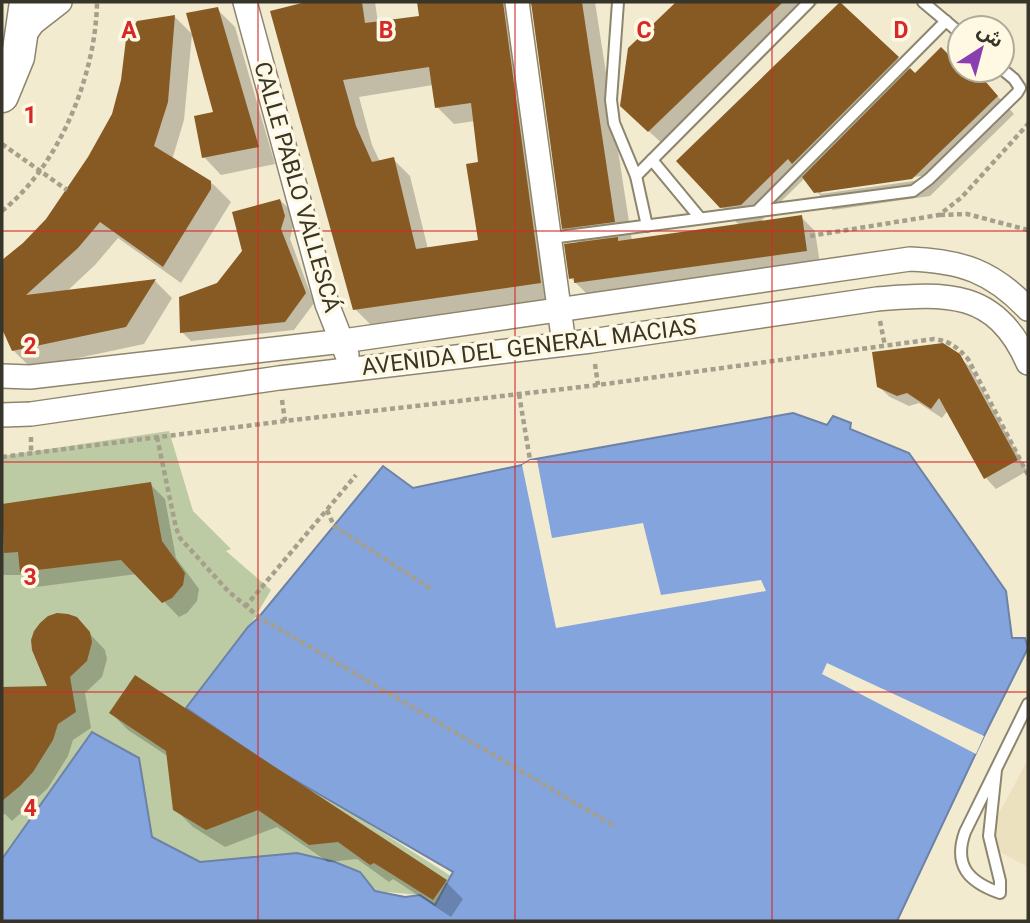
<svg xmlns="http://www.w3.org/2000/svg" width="1030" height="923" viewBox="0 0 1030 923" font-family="Roboto,'Noto Sans Arabic',sans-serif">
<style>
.built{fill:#ebe1bf}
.green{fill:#bdcba4}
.water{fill:#84a4dd;stroke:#6d82a7;stroke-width:2}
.pier{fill:#f3ebd0}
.shadow{fill:#0003;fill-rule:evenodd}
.building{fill:#875a24;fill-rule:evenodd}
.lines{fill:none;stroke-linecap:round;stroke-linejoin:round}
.lane-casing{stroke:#8d866e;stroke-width:14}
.street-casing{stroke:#8d866e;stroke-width:26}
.secondary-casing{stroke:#8d866e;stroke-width:35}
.path{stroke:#a59f8b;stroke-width:4.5;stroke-dasharray:5 3.5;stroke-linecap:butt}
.lane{stroke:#fff;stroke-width:10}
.street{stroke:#fff;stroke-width:23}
.secondary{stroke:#fff;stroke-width:32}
.grid{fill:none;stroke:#d62828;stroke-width:2;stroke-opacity:0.55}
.labels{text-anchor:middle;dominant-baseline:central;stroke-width:7;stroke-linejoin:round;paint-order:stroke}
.street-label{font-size:23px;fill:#37342a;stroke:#fff8e3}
.grid-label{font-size:23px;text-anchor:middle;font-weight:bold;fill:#d62828;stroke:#fff8e3;stroke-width:7;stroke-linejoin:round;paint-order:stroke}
</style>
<rect width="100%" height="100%" fill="#f3ebd0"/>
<path class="built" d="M1028,759V867L983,843Z"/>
<path class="green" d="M169,431L193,511L231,549L226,551L271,590L251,624L186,708L451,876L435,906L420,895L375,891L360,872L335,862H200L152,837L139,758L92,732L2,859V456Z"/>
<path class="water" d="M793,413L827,425L833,416L851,423L850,429L909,453L1006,591L1012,638H1025L1028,648L984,736L897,921H2V859L92,732L139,758L152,837L200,862L297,853L335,862L360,872L375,891L405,897L420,895L435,905L453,872L274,768L186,708L248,627L259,617L383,466L413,488L522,465L530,460Z"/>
<g class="pier">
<path d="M530,460H537L552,538L643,523L661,595L761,580L766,591L556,628L522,465Z"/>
<path d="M827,663L984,736L976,754L822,674Z"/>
</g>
<g class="shadow">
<path d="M313,2H375L378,23L421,18L418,2H595L632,241L740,226L722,207L840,4L915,75L960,69L974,82L979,76L1014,114L930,196L833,210L805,178L759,223L801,217L815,231L820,264L589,296L571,278L580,244L564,228L533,5L526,7L558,299L372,326L355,309L272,12ZM433,85L437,107L454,124L475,121L480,163V242L428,249L410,176L393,159L380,162L372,145L359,97ZM921,176V180L820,194L824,190Z"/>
<path d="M678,2H819L667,148L640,123L630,49Z"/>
<path d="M217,9L235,27L275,164L221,175L204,157L215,114Z"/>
<path d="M175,17L192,34L184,120L172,160L213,184L231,202L181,283L118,238L95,265L66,292L155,281L172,298L144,344L31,368L13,350L2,325V262L24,244L48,220L90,158Z"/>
<path d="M280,200L289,209L293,226L290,239L314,303L294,330L191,341L182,332Z"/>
<path d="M958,356L970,367L1027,471L996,489L986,478L948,410L942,418L919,403L909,406L890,397L878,386Z"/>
<path d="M150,484L165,499L176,558L199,589L197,601L187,613L179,617L137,574L36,587L25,575H2V505Z"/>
<path d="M76,619L105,650L107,659L102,677L85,693L91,728L73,740L68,756L48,788L12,821L5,814L2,815V689L49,688Z"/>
<path d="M111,713L445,881L463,899L451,917L393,879L389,882L357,859L328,862L277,827L225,847L193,827L175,809L169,757L128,730Z"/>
</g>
<g class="building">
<path d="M306,2H362L365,23L419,16L417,2H503L541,283L353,310L270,11ZM429,67L435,108L471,103L478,162L466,164L478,240L416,249L394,157L372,162L356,126L343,80Z"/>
<path d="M531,2H582L615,222L562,229Z"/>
<path d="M676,2H783L648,132L620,106L628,48Z"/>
<path d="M840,2L899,57L792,164L788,159L741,205L720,208L676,161Z"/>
<path d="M218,7L259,147L202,158L194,116L213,112L186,13Z"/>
<path d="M175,15L168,102L154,146L211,181V189L163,267L100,222L78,248L26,295L156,279L126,327L12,351L2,329V260L23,243L46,219L88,157L112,114L121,80L126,39L137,21Z"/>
<path d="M941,47L960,66V70H964L974,80L979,74L998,96L912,179L814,193L802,177L910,68L915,73Z"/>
<path d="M280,199L285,216L281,229L306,293L285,322L180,333L179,297L217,283L242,251L232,212Z"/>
<path d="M802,215L807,251L574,283V278L569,279L564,244L618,237V241Z"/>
<path d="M943,343L960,354L1018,460L984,479L939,398L931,409L907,393L897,396L877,387L872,352Z"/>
<path d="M151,482L162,541L185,573L183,585L172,598L162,603L121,560L20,572L18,552L4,553L2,504Z"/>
<path d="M57,613L68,614L77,617L90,632L92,642L87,661L70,677L76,712L58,724L53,740L33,772L20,786L2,801V687L47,686L32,650L31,640L34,631L40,623L48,616Z"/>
<path d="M135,675L447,880L433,900L374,863L370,865L338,842L309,845L258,810L206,830L173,810L166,751L109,713Z"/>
</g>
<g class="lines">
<g class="lane-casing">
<g id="lane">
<path d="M618,2L611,100L614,123L636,176L647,226"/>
<path d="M923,2L960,33"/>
<path d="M652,160L700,218"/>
<path d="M636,176L809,2"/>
<path d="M759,209L946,21"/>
<path d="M551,238L913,191L929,179L1017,93L1020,88L1014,79L1002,69"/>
<path d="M996,770L989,836L1000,881V893C969,882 953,866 965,832L1028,704"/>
</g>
</g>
<g class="street-casing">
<g id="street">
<path d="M245,2L327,304L347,355"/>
<path d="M517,2L564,344"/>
<path d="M22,38L33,23L60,2"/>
<path d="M2,376L30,377L343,341L910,259C961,261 992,271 1028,309"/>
<path d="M2,415L31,414L279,378L591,341L877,299C947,293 996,290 1028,363"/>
</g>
</g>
<g class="secondary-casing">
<path id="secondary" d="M2,96L18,57L26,2"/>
</g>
<g class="path">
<path d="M2,144L67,190"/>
<path d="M2,211C60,165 96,74 97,2"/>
<path d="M940,215L967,214L1028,230"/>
<path d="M810,236L939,215L962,197L1028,124"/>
<path d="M880,321L885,346"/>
<path d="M595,364L598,385"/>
<path d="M519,394L530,460"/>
<path d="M282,400L285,421"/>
<path d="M31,437V453"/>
<path d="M157,437L176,528L180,538L228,591L259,617L616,827"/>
<path d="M2,457L285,421L598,385L934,339C950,341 957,347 968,359L1028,475"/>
<path d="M327,510L334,526L433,590"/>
<path d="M245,607L356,475"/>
</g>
<use href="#lane" class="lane"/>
<use href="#street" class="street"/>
<use href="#secondary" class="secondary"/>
</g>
<path class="grid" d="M258,2V921M515,2V921M772,2V921M2,231H1028M2,462H1028M2,692H1028"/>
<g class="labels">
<g class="street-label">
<text transform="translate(297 187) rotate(74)">CALLE PABLO VALLESCÁ</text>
<text transform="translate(529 347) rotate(-7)">AVENIDA DEL GENERAL MACIAS</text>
</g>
</g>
<g class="grid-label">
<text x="129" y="38">A</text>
<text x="386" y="38">B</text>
<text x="644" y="38">C</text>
<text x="901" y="38">D</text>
<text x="30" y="123">1</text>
<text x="30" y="354">2</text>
<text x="30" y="585">3</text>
<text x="30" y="816">4</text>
</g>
<rect width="1030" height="923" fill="none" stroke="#37342a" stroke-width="7"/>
<g transform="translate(981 49) rotate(36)"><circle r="33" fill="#fff8e3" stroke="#afaa99" stroke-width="2"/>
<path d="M0-5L12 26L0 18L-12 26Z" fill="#8a3fb1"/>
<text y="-10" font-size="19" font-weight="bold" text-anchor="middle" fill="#37342a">ش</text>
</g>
</svg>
